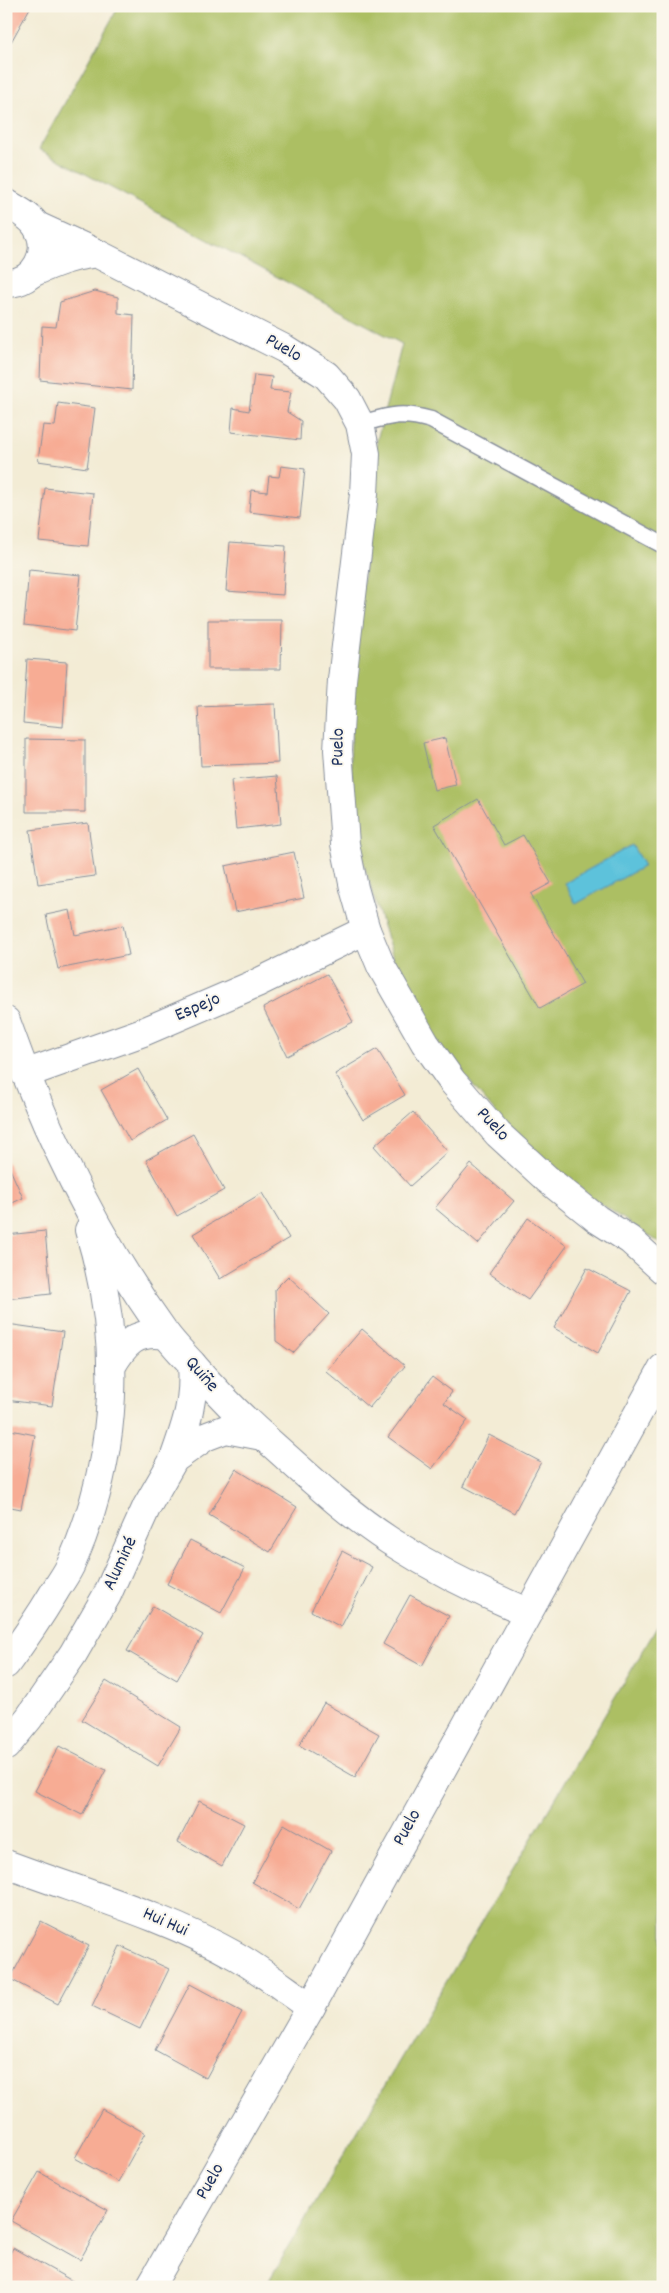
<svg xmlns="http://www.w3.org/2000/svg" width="669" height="2293" viewBox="0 0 669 2293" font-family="Dekko,sans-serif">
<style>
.green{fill:#acbf63;stroke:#647760}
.water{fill:#5dc2db;stroke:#3c789c}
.building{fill:#f7ac94}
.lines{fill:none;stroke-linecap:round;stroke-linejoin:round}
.lane-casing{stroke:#878e9a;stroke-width:19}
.street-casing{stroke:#878e9a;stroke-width:30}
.lane{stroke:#fff;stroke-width:16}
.street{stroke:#fff;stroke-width:28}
.labels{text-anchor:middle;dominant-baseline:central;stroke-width:4;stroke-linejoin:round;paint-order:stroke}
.street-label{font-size:19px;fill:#1b2f5e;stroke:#fbf7ec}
</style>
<rect width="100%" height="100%" fill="#fbf7ec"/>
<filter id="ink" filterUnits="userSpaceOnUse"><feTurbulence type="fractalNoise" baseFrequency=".02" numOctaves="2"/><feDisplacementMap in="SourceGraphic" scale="10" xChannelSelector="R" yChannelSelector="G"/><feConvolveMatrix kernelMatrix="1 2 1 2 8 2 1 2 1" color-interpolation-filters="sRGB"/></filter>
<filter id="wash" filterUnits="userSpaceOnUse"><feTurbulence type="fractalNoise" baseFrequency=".0096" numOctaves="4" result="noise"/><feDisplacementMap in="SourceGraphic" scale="20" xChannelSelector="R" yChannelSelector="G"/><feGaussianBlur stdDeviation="1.12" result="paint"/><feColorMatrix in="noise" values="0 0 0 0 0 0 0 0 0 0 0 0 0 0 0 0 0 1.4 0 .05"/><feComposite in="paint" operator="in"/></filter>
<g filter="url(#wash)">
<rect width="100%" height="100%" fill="#f3ecd5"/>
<g class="green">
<path d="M119,6H663V1245L592,1198L505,1124L430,1034L399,977L363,862L350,758L359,620L377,440L402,344L39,149Z"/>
<path d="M663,1617V2287H265Z"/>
</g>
<path class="water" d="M632,845L644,866L576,904L565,883Z"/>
<g id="blocks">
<g class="building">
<path d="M6,6H31L11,42L6,39Z"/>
<path d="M95,291L118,297V313L134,315L132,390L40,380L42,326L56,327L60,302Z"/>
<path d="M254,375L272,377L270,390L291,392L287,412L301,421L300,440L231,432L233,408L249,411Z"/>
<path d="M58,403L95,408L87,468L38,461L43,425L55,426Z"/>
<path d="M281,466L305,469L300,518L249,512L251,490L267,492L269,476L279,477Z"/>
<path d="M45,488L93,493L88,546L39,541Z"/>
<path d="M230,542L286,546L283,595L226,591Z"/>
<path d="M29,570L81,575L75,631L24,625Z"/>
<path d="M208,620H282L281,669H208Z"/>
<path d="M27,659L67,662L63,727L23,723Z"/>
<path d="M275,704L278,763L201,766L198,707Z"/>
<path d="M445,738L456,785L434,790L423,743Z"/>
<path d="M26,739L85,740V812H26Z"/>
<path d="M277,776L281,824L236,829L231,780Z"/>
<path d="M478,799L504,845L523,835L551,883L531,894L583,984L540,1008L434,825Z"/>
<path d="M88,823L95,876L38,884L30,830Z"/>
<path d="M294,852L304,898L235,912L225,866Z"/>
<path d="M70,910L75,935L123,925L129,955L58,969L46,915Z"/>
<path d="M327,974L353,1022L287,1056L263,1008Z"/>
<path d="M377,1049L405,1095L363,1120L335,1074Z"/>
<path d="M138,1069L167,1120L130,1141L101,1090Z"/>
<path d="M413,1112L448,1152L410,1186L374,1146Z"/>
<path d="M193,1134L224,1190L177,1216L146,1160Z"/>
<path d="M6,1160L23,1198L6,1206Z"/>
<path d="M471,1164L514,1201L478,1244L435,1208Z"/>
<path d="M262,1193L289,1238L220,1279L193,1234Z"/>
<path d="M528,1218L567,1246L528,1300L489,1273Z"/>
<path d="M45,1231L51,1294L6,1299V1235Z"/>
<path d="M587,1268L631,1291L598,1353L554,1328Z"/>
<path d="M288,1276L329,1314L293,1353L276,1341L275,1289Z"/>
<path d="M7,1324L63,1332L52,1406L6,1400Z"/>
<path d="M362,1329L405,1366L369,1408L326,1371Z"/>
<path d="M432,1377L452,1392L444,1403L468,1420L432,1469L388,1437Z"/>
<path d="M6,1429L35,1435L21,1509L6,1506Z"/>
<path d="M489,1435L541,1462L514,1513L463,1486Z"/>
<path d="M236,1469L297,1507L270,1552L209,1515Z"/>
<path d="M190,1540L245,1568L221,1613L167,1584Z"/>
<path d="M342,1551L372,1567L341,1627L311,1611Z"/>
<path d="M410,1595L449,1616L422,1666L383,1644Z"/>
<path d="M153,1606L203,1635L177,1680L127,1651Z"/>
<path d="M106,1681L181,1727L158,1766L82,1720Z"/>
<path d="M324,1703L379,1734L355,1777L299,1745Z"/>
<path d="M59,1746L106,1770L82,1815L35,1791Z"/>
<path d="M199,1801L244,1824L222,1866L178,1842Z"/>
<path d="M284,1824L331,1851L299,1909L252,1882Z"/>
<path d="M41,1921L89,1946L58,2004L10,1979Z"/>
<path d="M120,1946L169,1969L140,2029L92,2006Z"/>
<path d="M190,1984L242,2012L206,2078L155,2050Z"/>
<path d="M102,2109L145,2133L118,2182L75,2158Z"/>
<path d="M39,2172L108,2210L80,2260L11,2221Z"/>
<path d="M13,2248L76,2283L74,2287H6V2261Z"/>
</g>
</g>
</g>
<g filter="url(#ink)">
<use href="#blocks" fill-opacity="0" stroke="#878e9a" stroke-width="1"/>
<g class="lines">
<g class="lane-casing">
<path id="lane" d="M360,424C389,416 401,411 431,420L663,545"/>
</g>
<g class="street-casing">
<g id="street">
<path d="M6,203C17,210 31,216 37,227C52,251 35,284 6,283"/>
<path d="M96,253L285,349L326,375L347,399L360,424L366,454L364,494L342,680L338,750L345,844L354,888L366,930L381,966L425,1043L452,1081L498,1134L547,1179L597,1219L630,1240L663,1270"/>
<path d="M32,273C54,263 72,256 96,253L37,226"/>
<path d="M6,1021C45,1131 96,1238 165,1333C173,1344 183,1354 192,1364C217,1393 244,1420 273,1445C310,1478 347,1513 390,1541C434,1569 479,1592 527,1612"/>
<path d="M25,1074L143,1032L257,983L366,930"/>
<path d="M111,1367C125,1343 136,1330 166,1335"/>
<path d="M174,1459C186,1425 195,1401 192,1364"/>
<path d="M6,1664C24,1640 40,1616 55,1591C61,1581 68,1572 72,1562C119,1455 123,1341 89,1230"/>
<path d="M6,1746L29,1718L73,1654L107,1595L147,1506L174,1459L205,1437L226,1429L262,1436"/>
<path d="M6,1864C83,1893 163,1915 236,1956C262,1971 286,1990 311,2007"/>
<path d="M150,2287L311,2007L663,1368"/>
</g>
</g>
<use href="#lane" class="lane"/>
<use href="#street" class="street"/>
</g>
</g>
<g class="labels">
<g class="street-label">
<text transform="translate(283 349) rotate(30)">Puelo</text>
<text transform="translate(339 747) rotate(-89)">Puelo</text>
<text transform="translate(198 1008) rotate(-23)">Espejo</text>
<text transform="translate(492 1125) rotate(47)">Puelo</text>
<text transform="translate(201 1375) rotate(49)">Quiñe</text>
<text transform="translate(121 1564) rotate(-65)">Aluminé</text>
<text transform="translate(408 1828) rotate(-61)">Puelo</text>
<text transform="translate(165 1923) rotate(24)">Hui Hui</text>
<text transform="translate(211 2182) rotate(-60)">Puelo</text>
</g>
</g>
<rect width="669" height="2293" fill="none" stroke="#fbf7ec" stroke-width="25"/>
</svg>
